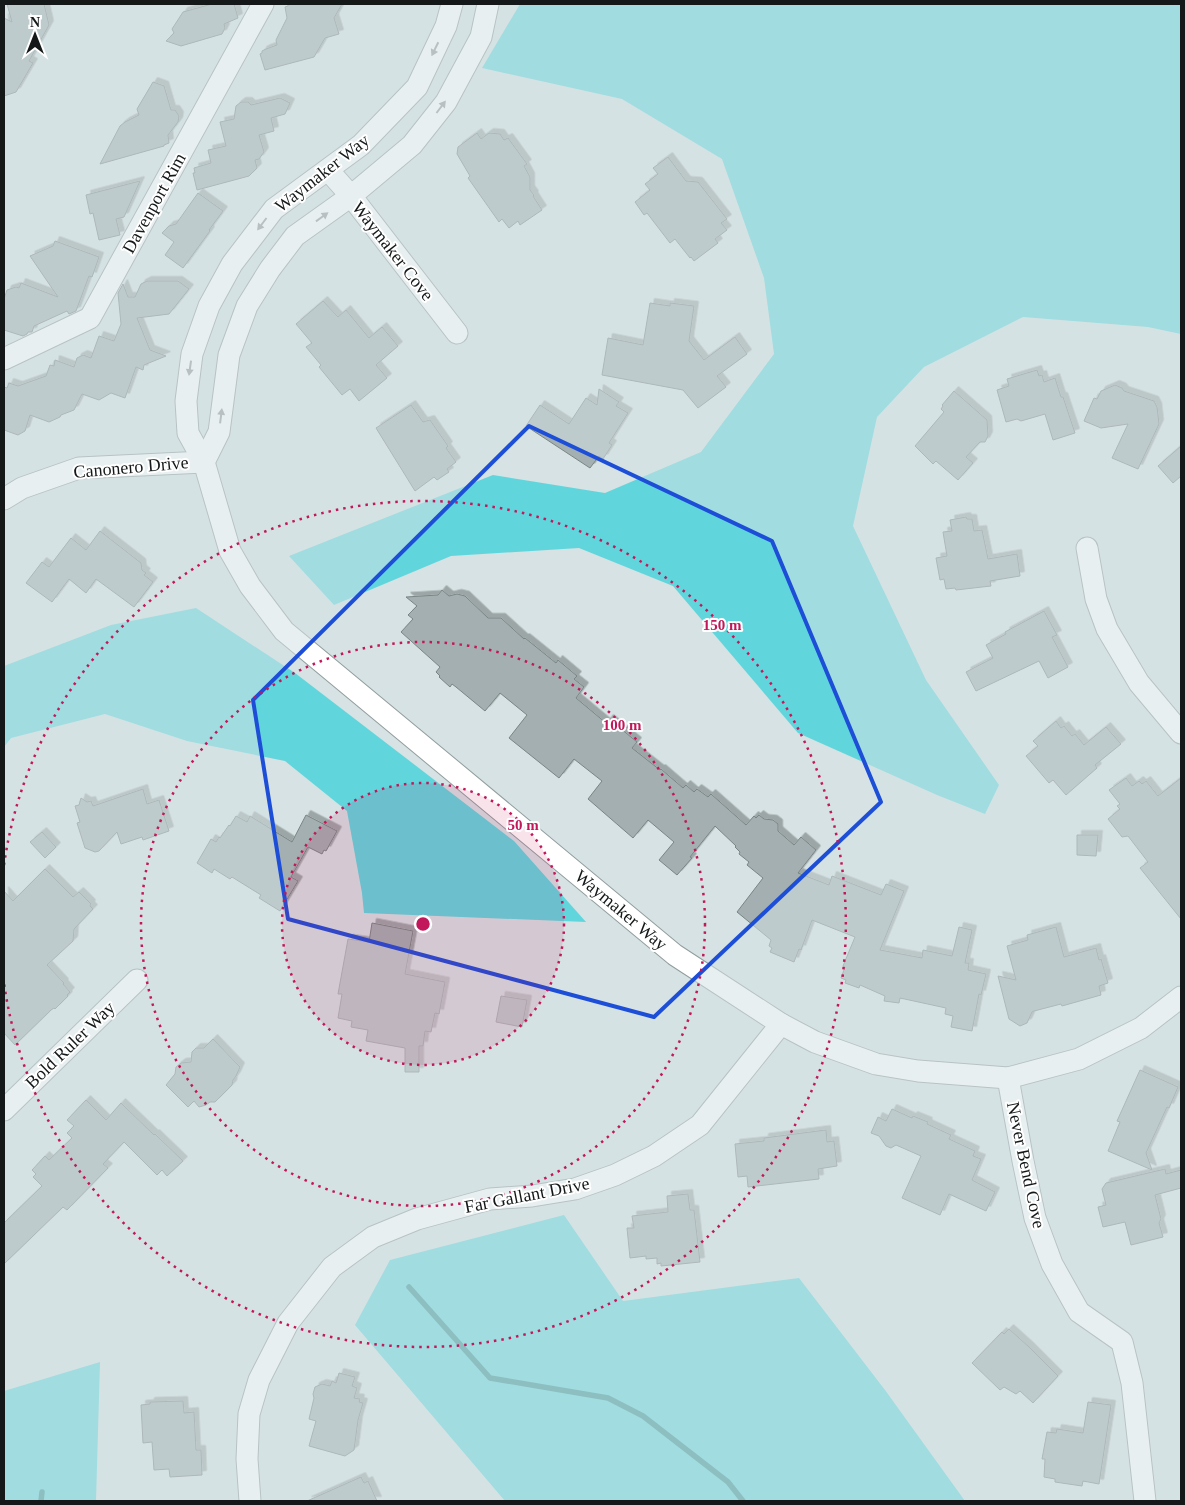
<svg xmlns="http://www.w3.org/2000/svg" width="1185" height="1505" viewBox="0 0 1185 1505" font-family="'Times New Roman',serif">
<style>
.green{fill:#60d6dc}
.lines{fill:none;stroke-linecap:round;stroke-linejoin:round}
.stream{stroke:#369498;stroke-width:5.5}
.building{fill:#a3afb0;stroke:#7a8585;filter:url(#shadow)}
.minor-casing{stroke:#929d9e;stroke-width:23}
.minor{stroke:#fff;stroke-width:21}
.oneway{fill:#959798}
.marked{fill:none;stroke:#1d4ed8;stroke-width:4;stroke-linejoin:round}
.ring{fill:none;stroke:#c2185b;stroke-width:2.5;stroke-dasharray:2.5 5}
.labels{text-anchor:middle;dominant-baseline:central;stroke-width:4;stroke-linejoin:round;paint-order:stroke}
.street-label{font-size:18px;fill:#141819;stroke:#fff}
.centre{fill:#c2185b;stroke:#fff;stroke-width:2.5}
.ring-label{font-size:15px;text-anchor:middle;font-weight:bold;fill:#c2185b;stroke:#fff;stroke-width:4;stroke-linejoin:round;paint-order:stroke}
</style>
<defs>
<filter id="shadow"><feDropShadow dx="4.5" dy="-4.5" stdDeviation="0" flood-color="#0004"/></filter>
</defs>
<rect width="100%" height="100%" fill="#d6e2e3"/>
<g class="green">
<path d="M520,4H1181V334L1148,327L1023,317L924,367L877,417L853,526L926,680L999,785L985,814L937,795L798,733L673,586L579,548L451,556L334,605L289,556L493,475L605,493L701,452L774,354L764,278L722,159L622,99L482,68Z"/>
<path d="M196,608L295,673L514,841L586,922L364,913L362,893L347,811L285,761L187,741L105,714L11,738L4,747V666L111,625Z"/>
<path d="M564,1215L623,1301L799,1278L885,1390L965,1501H505L355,1325L390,1260Z"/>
<path d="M100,1362L96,1501H4V1391Z"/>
</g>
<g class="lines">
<g class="stream">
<path d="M409,1287L490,1378L608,1398L643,1416L728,1482L743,1501"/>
<path d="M41,1501L42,1492"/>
</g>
</g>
<g class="building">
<path d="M7,4H44L49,25L29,61L33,63L16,92L4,96V18L12,22Z"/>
<path d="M212,4H234L238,18L224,24L225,28L222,34L181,46L166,41L174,33L172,29L183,12Z"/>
<path d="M288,4H342L334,18L339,34L325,38L314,57L265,70L260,54L262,53V51L266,49L277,45L276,40L287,18L285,7L288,6Z"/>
<path d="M153,82L164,86L171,110H175L179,116L178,122L168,135L169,143L164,145V146L100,164L120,126L125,122L139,115L137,109Z"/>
<path d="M280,98L290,103L285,114L271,118L274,131L259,135L264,152L259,159L255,160L257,168L249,176L197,190L193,173H195L194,168L211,163L208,150L226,146L220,122L234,119L236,106L241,102H248L251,105Z"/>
<path d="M477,133L481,139L489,133L500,134L504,140L508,138L527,164L524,166L530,177V190L534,195L533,196L542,210L520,225L518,221L509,228L502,219L499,222L468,178L470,176L457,154L458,147Z"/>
<path d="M668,157L686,181L698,182L727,219L721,223L727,230L715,239L718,243L694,261L691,257L690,258L675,239L670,243L647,213L644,215L635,202L650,190L645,184L658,174L653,168Z"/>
<path d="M140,181L124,217L116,219L120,235L99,240L93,213L90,214L86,195Z"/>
<path d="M198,193L223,211L209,230L210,231L183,268L165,255L174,242L162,233L169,226L176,224Z"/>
<path d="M55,241L99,257L92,277L89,276L76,311L69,314L67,311L34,326L32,332H28L27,334L23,336L4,330V299L7,290L16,287L19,288L21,283L58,297L30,256L53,246Z"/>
<path d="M147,281H178L189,289L169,314L137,318L150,350L166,356L144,365L143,370L136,367L125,398L111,393L99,400L82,394L74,410L61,415L60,417L49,422L30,415L25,431L18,435L4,430V387L7,388L9,383L18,386L46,376L50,365L54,366L55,360L74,367L77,358L83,355L91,358L99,336L114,341L121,324L118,293L123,284L128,297H135L141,284Z"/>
<path d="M323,301L338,317L346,310L369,338L382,327L398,346L376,365L387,378L359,401L350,389L342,395L319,367L321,365L306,347L312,343L296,324Z"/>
<path d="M650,303L670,306V303L694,306L689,341L704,360L735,337L747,354L717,376L726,387L698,408L683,390L602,375L608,338L643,345Z"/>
<path d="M1037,370L1039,376L1042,375L1044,382L1055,378L1061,397H1063L1075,433L1053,440L1045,414L1021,421L1017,419L1006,422L997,390L1009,386L1007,379Z"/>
<path d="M1115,385L1122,388L1124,391L1154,401L1157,407L1159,424L1138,469L1112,458L1128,424L1101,428L1084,421L1094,398L1097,399L1101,391Z"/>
<path d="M599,389L619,402L616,406L628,413L609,443L612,445L603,459L599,456L590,468L526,426L540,405L569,424L586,398L597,405Z"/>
<path d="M954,391L987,420L988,436L985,442H980L966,457L973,463L958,480L936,461L933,464L915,446L944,412L941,409L943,406L942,405Z"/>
<path d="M411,405L423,422L430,420L448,446L446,448L456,462L447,469L449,472L437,480L434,477L415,491L376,428Z"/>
<path d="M1181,446V476L1173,483L1158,466Z"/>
<path d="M966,517L967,519H972L974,531L982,530L988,559L1017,554L1020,576L990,581L991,586L956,590L955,588L946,589L944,579L940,580L936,558L947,556L943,532L952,531L950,520Z"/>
<path d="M100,531L141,563L142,570L146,573L144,575L153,582L134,607L96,579L86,593L69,579L52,602L26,583L42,562L49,567L71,538L86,550Z"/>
<path d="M442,590L449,596L457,594L465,596L488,618H501L524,639L525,638L556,663L558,660L577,676L574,679L584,687L576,698L606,723L609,719L637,742L632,748L660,770L661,769L683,788L686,785L694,792L697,789L708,797L711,794L746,825L754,816L756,818L759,815L764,819L773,820L778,824V831L794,845L801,837L816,850L798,873L829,885L832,876L881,895L886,884L904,891L880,950L922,958L923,950L952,956L959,927L972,930L965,963H969L968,970L986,974L981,995L979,994L972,1031L951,1027L953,1016L945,1014L946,1008L900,998L899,1003L884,1001L885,996L860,985L859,988L845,983L846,980L841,978L845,967L843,966L855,937L812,920L801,950L799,949L794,962L770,952L772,948L769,946L771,940L737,912L763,878L747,865L749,862L739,854L740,852L735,847L736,846L715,826L690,857L692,858L677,875L659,860L674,842L648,820L633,838L588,799L602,781L574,759L559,778L509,738L527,715L500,693L485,711L456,687L452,684L450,687L439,677L440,676L436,672L440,667L401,632L413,619L408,615L417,606L406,597L438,595Z"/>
<path d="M1044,611L1057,635L1052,637L1068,667L1048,678L1039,661L976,691L966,672L993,658L986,645L1006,634L1005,632Z"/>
<path d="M1056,721L1061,728L1064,726L1072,736L1075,734L1084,745L1106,727L1121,744L1095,765L1097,768L1066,795L1053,780L1049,783L1026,756L1038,746L1033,741Z"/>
<path d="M1126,778L1132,786L1139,781L1142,784L1146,781L1158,796L1181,778V919L1140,868L1148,862L1128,836L1122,837L1108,819L1120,809L1117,806L1120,804L1109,790Z"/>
<path d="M143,789L147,804L159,800L169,831L143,840L142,837L121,844L117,832L99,851L95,852L85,848L77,823L80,822L75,806L79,805L81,798L87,802L91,801L93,806Z"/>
<path d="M306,815L337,831L326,851L324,850L322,854L308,847L291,877L298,881L280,911L259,898L261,895L232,877L230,879L214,869L212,873L197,863L211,839L216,842L219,837L220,838L229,825L230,826L236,816L247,822L250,816L292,842Z"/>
<path d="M42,832L56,847L45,858L30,842Z"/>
<path d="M1077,835H1098L1096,856L1077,855Z"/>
<path d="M45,869L73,897L79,892L91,904L90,906L93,909L74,929L73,941L47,965L64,983L63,984L70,992L67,995L68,996L55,1009L54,1008L51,1010L15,1045L4,1033V891L13,901Z"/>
<path d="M372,923L413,931L405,974L445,982L439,1014L435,1013L431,1032L425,1031L423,1046H419V1072H405V1048L366,1041L368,1030L351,1027L352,1021L338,1018L342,994H338L348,939L369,942Z"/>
<path d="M1056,927L1064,957L1096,948L1099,960L1101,959L1108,983L1099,986L1101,995L1062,1006L1061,1004L1034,1011L1032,1012L1027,1023L1020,1026L1009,1019L998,976L1016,980L1007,946L1028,940L1027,935Z"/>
<path d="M501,996L527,1000L522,1027L496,1022Z"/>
<path d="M213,1039L240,1067L236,1076L233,1080L232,1085L215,1102H210L206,1105L199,1107L194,1101L188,1107L166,1085L175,1074L176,1067L181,1063L191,1062L192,1052L196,1048H204Z"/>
<path d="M1140,1070L1178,1087L1169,1108L1167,1107L1146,1153L1152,1170L1108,1151L1120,1122L1117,1121Z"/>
<path d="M86,1100L106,1120L121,1103L154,1135L155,1134L183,1161L167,1176L162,1170L157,1175L124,1142L103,1164L108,1168L67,1210L63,1207L4,1264V1223L42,1186L33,1177L36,1174L32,1170L45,1156L49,1160L72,1138L67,1133L74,1126L67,1120Z"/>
<path d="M892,1109L912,1118L913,1116L928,1122L927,1124L951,1135L949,1139L975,1151L973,1156L981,1159L972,1180L995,1192L986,1211L949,1194L940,1215L902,1198L921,1156L896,1145L891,1148L886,1146L879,1136L871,1133L878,1117L886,1121Z"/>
<path d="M826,1130L827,1142L834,1141L837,1166L818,1169L819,1179L748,1187L747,1176L738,1177L735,1144L764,1141V1138Z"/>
<path d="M1165,1169L1166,1174L1181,1170V1188L1155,1195L1161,1219L1159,1223L1163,1237L1131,1245L1125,1222L1103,1227L1098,1207L1106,1205L1102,1189L1106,1183Z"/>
<path d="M688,1194L690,1210H694L700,1262L661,1266V1263L657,1264V1258L646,1259V1256L630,1258L627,1228H634L632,1216L668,1212L667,1196Z"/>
<path d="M1009,1329L1029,1347L1058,1376L1033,1403L1020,1391L1016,1394L1004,1387L1000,1390L972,1363L1002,1332L1004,1334Z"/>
<path d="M339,1373L355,1377L352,1386L357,1388L354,1398L360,1399L359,1402L363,1403L358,1420L354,1450L345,1456L309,1446L316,1421L309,1419L314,1398L313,1394L315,1387L322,1384L330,1386L332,1381L336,1383Z"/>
<path d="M183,1401L184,1413L194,1412L196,1450H201L202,1475L170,1477L169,1469L154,1470L152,1442L143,1443L141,1405L150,1404V1402Z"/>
<path d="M1088,1402L1111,1405L1099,1484L1083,1481L1082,1486L1055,1482V1479L1044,1477L1045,1459H1042L1047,1432L1056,1433L1057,1429L1083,1433Z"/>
<path d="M361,1477L364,1483L368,1481L377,1501H307Z"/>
</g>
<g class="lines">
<g class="minor-casing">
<g id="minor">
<path d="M452,4L446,26L417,87L361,145L274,209L232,264L209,306L192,354L186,401L188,433L204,462L230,551L250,586L284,631L675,955L781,1024L815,1042L876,1064L918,1071L1008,1078L1079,1059L1141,1028L1181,997"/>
<path d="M328,170L351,196L457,333"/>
<path d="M4,359L90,318L263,4"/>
<path d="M204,462L219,432L229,355L247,306L270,269L295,236L351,196L412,145L446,102L481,37L488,4"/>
<path d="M4,499L22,488L79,468L204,462"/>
<path d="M1087,548L1096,599L1107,629L1139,683L1181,733"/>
<path d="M1008,1078L1023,1161L1035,1218L1052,1264L1079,1312L1122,1342L1132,1383L1145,1501"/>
<path d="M4,1110L137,980"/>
<path d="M250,1501L247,1459L249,1414L259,1380L288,1323L332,1267L373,1237L417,1219L490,1199L532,1196L575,1189L615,1175L654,1156L700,1125L781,1024"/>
</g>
</g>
<use href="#minor" class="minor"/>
</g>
<defs><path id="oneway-solid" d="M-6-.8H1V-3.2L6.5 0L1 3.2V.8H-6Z" transform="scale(1.25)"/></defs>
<g class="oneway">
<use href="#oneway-solid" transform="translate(435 49) rotate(116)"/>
<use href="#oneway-solid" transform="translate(441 107) rotate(-53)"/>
<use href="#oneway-solid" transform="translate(322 217) rotate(-36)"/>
<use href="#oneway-solid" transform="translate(262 224) rotate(127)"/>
<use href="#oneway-solid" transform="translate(190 368) rotate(98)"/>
<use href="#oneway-solid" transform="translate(221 416) rotate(-83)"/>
</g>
<path d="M0 0H1185V1505H0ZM529,426L772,541L881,802L654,1017L288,919L253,700Z" fill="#d6e2e3" fill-opacity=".55" fill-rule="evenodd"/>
<path class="marked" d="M529,426L772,541L881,802L654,1017L288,919L253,700Z"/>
<circle cx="423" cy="924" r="141" fill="#c2185b" fill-opacity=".12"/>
<g class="ring">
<circle cx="423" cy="924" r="141"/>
<circle cx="423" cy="924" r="282"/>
<path d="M4 865A423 423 0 1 1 4 983"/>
</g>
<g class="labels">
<g class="street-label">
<text transform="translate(322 173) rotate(-38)">Waymaker Way</text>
<text transform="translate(154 203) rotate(-61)">Davenport Rim</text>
<text transform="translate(393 251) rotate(52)">Waymaker Cove</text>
<text transform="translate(131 467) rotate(-5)">Canonero Drive</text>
<text transform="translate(621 910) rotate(40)">Waymaker Way</text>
<text transform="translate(70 1045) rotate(-44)">Bold Ruler Way</text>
<text transform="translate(1026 1165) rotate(78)">Never Bend Cove</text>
<text transform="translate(527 1195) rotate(-11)">Far Gallant Drive</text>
</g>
</g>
<circle cx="423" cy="924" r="8" class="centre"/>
<g class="ring-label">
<text x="722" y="630">150 m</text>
<text x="622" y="730">100 m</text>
<text x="523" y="830">50 m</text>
</g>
<rect width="1185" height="1505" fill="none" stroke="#141819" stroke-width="10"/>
<g transform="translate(35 35)" stroke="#ffffff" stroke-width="4" paint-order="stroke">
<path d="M0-4L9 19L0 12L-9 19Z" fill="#141819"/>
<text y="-8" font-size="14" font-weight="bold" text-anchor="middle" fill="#141819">N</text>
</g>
</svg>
